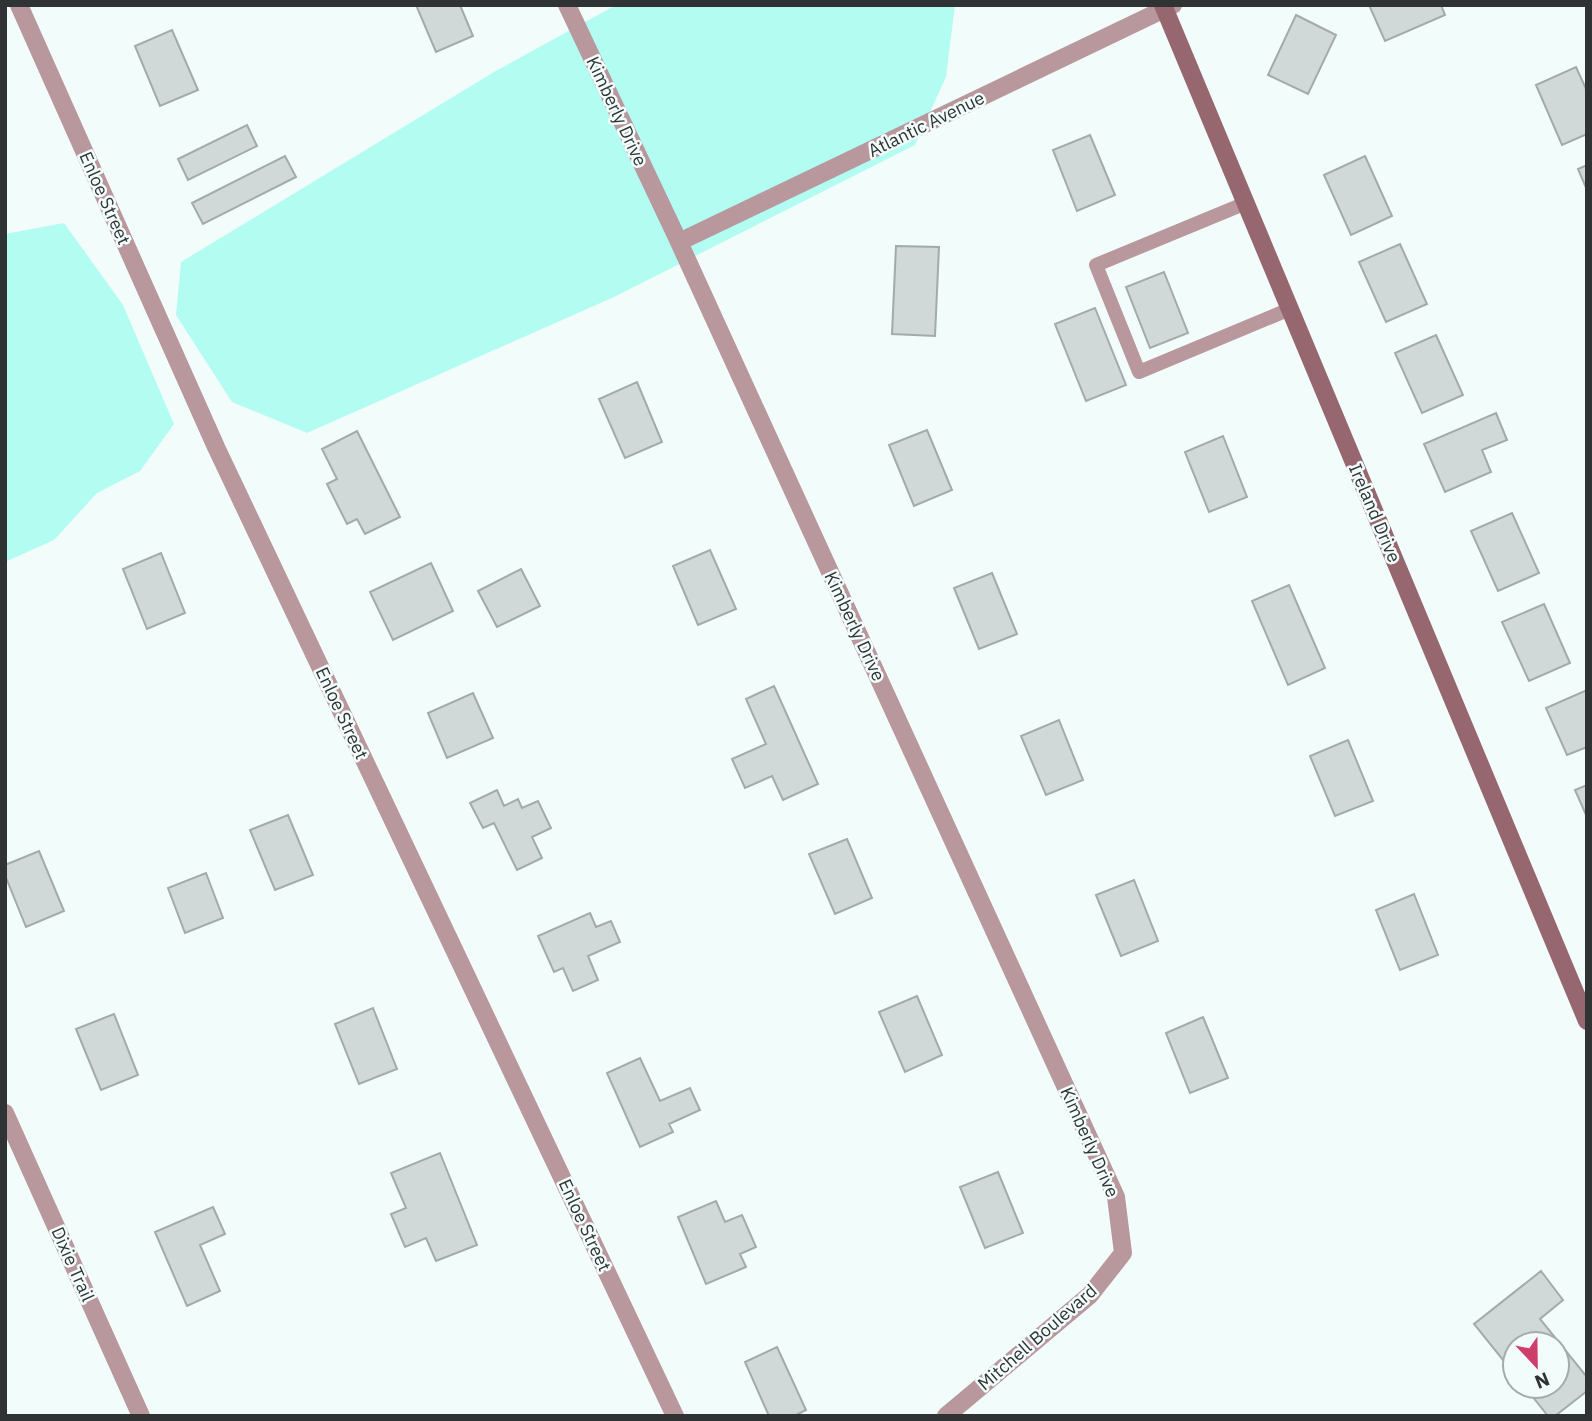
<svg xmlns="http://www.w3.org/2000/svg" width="1592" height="1421" viewBox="0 0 1592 1421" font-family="'IBM Plex Sans',sans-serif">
<rect width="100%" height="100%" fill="#f2fcfb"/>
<path fill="#b3fcf2" d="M616,5h339l-9,72 -31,68 -301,152 -307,136 -75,-31 -56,-87 5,-53 313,-190z
M64,223l59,82 51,119 -34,47 -43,22 -43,47 -49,22v-328z"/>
<path fill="#d0d9d8" stroke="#a2abaa" stroke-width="2" d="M416,5h44l13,31 -37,16z
M1369,5h72l4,10 -60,26z
M1296,15l40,20 -28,59 -40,-19z
M172,30l26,60 -38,16 -25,-60z
M1576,67l11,24v43l-25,11 -26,-60z
M247,125l10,21 -69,34 -10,-21z
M1090,135l25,60 -38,16 -24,-61z
M285,156l11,21 -93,47 -11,-21z
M1365,156l27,60 -41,19 -27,-60z
M1587,165v25l-9,-21z
M1400,244l27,60 -41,18 -27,-60z
M896,246l43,1 -4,89 -43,-2z
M1164,272l24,61 -38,15 -24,-61z
M1095,308l31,77 -40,16 -31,-77z
M1436,335l27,60 -41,18 -27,-60z
M637,382l25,60 -37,16 -26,-59z
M1496,413l11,27 -25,10 9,22 -46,20 -21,-48z
M927,430l25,60 -38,16 -25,-61z
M357,431l43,86 -35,17 -8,-15 -10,5 -20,-40 10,-5 -15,-30z
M1223,436l24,61 -38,15 -24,-60z
M1512,513l27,60 -41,18 -27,-60z
M710,550l26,59 -38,16 -25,-59z
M161,553l24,60 -38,16 -24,-60z
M431,563l22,48 -60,29 -23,-48z
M521,569l19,37 -43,21 -19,-36z
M992,573l25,61 -38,15 -25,-61z
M1289,585l36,83 -37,17 -36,-84z
M1544,604l26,59 -41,18 -27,-59z
M774,686l44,98 -35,16 -11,-24 -27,12 -13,-29 34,-15 -20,-45z
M1587,690v57l-20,8 -21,-47z
M473,693l20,45 -46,20 -19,-45z
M1059,720l24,60 -37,15 -25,-59z
M1348,740l25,61 -38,15 -25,-60z
M1587,785v32l-12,-27z
M497,790l7,16 14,-7 4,9 16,-7 13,27 -19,9 10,21 -25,12 -23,-47 -11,5 -13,-25z
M288,815l25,60 -38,15 -25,-60z
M847,839l25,59 -37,16 -26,-60z
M39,851l25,60 -38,16 -21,-52v-10z
M206,873l17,45 -38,15 -17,-45z
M1134,880l24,61 -37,15 -25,-61z
M1414,894l24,61 -38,15 -24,-60z
M590,913l6,14 15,-6 9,21 -32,14 10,24 -25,11 -10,-23 -9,4 -16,-36z
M917,996l25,59 -37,17 -26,-60z
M373,1008l24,61 -38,15 -24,-60z
M114,1014l24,61 -37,15 -25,-61z
M1203,1017l25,61 -38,15 -24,-60z
M640,1058l20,43 30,-13 10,22 -31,14 4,8 -33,15 -33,-74z
M440,1153l37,92 -41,16 -10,-23 -21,9 -14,-33 15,-6 -15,-35z
M998,1172l25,61 -38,15 -25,-61z
M716,1201l9,21 17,-7 14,32 -16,7 6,13 -40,17 -28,-67z
M213,1207l12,27 -25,11 20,46 -33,15 -32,-74z
M1541,1271l22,29 -23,19 47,58v14l-32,25h-7l-24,-30h33v-42h-42v31l-41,-51z
M777,1347l29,63 -12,6h-25l-24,-54z"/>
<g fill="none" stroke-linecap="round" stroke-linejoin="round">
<path stroke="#b8979d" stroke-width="14" d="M1246,203l-150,62 43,107 151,-63"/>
<path stroke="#b8979d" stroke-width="18" d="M19,5l197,442 459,969
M567,5l112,237 437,955 7,56 -33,42 -144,121
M679,242l494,-237
M5,1113l136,303"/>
<path stroke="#976770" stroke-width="18" d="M1163,5l424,1016"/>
</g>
<g text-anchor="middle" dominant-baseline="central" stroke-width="5" stroke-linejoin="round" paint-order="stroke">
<g font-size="18" fill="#2f3333" stroke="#f2fcfb">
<text transform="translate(617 111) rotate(65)">Kimberly Drive</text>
<text transform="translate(926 124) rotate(-26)">Atlantic Avenue</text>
<text transform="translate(105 198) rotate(66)">Enloe Street</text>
<text transform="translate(1375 513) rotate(67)">Ireland Drive</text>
<text transform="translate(855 626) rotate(65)">Kimberly Drive</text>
<text transform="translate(342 713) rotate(65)">Enloe Street</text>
<text transform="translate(1090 1142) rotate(66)">Kimberly Drive</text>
<text transform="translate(585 1225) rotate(65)">Enloe Street</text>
<text transform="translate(73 1264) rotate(66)">Dixie Trail</text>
<text transform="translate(1037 1337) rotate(-41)">Mitchell Boulevard</text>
</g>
</g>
<rect width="1592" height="1421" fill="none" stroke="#2f3333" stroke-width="14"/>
<g transform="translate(1536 1365) rotate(158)"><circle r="33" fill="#f2fcfb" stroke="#a4acab" stroke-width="2"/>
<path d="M0-5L12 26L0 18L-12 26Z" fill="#cd3f6a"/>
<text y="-10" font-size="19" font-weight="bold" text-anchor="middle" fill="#2f3333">N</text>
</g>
</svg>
